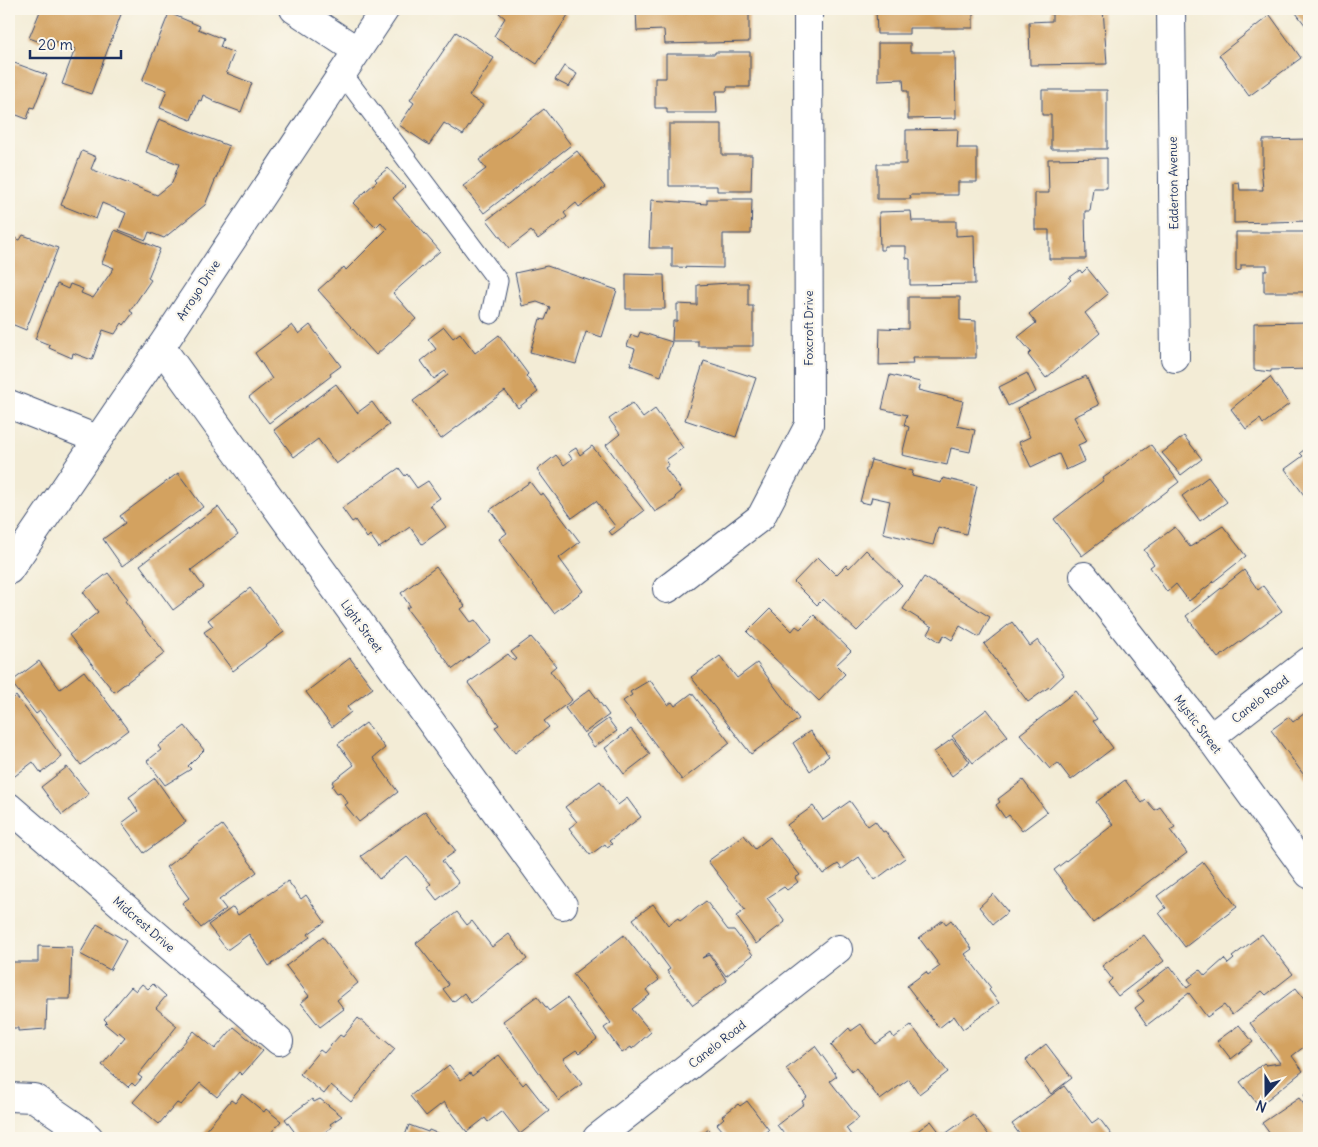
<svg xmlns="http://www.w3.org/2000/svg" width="1318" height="1147" viewBox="0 0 1318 1147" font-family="Delius,sans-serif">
<rect width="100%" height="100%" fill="#fbf7ec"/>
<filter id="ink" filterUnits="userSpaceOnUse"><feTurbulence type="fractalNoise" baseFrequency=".02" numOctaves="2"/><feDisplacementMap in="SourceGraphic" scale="10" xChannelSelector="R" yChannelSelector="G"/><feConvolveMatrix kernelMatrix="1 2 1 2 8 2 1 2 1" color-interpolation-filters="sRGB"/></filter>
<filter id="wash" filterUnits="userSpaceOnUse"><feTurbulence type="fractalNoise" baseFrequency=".0096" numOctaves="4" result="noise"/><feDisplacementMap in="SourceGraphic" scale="20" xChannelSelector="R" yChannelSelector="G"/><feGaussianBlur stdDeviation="1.12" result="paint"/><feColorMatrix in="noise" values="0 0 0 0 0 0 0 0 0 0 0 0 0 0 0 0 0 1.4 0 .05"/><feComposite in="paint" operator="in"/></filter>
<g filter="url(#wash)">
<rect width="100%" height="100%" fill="#f3ecd6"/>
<g id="blocks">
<path fill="#d3a261" d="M41,9h82l-32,85 -29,-10 13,-35 -21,-8 -2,5 -23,-8z
M498,9h60l10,6 -31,49 -43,-28 11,-18 -6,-5 2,-2z
M636,9h113v33l-84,2 -1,-14 -27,1z
M876,9h97v19h-64v6h-32z
M1052,9h51l4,55 -77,1 -1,-43 23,-1z
M1293,9h16v21z
M169,13l31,13 -2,3 25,10 -3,8 14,6 -8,20 26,10 -11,29 -29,-11 1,-1 -10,-5 -2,6 -2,-1 -8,20 -31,-12 7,-18 -25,-9z
M1270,15l31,43 -52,38 -30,-41z
M456,32l38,26 -25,38 14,9 -20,30 -19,-12 -15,22 -30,-20 15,-22 -4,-3z
M878,43h32v9h45l1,66 -48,1v-28h-4l-1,-12 -25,1z
M715,52h35v35h-23v4h-11l1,22h-50v-5h-12v-30h11v-24h49z
M9,61l38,14 -13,33 -3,-1 -4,12 -18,-7z
M564,66l13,8 -8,13 -14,-7z
M1042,90h65v59h-56v-34h-9z
M544,109l27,36 -87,68 -21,-27 23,-17 -7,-9z
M159,119l70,27 -24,59 -41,33 -15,-6 -3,8 -27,-10 7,-17 -24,-10 -6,16 -35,-14 21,-54 14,6 -5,12 66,26 15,-12 7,-19 -33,-12z
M669,124h53v31h30l-1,36h-34v-5h-48z
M958,129l-1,19h20v34h-19v13h-48l1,4h-34v-35h29v-34z
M1309,139v82l-75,2v-40l5,-1 1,8h23l-2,-23h2v-27z
M577,151l28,36 -26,20 -3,-4 -12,10 3,4 -29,22 -7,-8 -22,17 -22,-28z
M1107,158v30h-14l-3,23h-5l1,48h-37v-29h-14v-37h14l-1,-34z
M388,168l17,19 -12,11 47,53 -47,42 23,26 -40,36 -58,-65 26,-23 2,3 41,-41 -6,-7 -5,5 -23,-24 24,-22 -2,-2z
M707,199h45l-1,35h-28v34l-51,-1v-19h-23l2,-48 56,4z
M911,211l1,10h44v15l18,-1 1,49 -65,1v-26l-4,-1v-12h-22v4h-4l-1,-38z
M115,230l45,19 -12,29 3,2 -21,31 3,2 -9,12 -2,-2 -7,11 -12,-4 -11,30 -19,-7 -1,5 -23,-10 1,-3 -15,-6 22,-55 11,5 2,-5 13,5 -2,4 12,5 21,-30 -12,-5z
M1236,232h73v60h-45v-21h3v-6h-26v5l-5,1z
M23,235l35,13 -32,82 -17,-7v-87l11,4z
M547,266l70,24 -15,47 -16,-5 -10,32 -46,-12 10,-33 5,1 5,-13 -13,-5 -15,4 -7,-33z
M1087,268l21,26 -23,19 15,20 -54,45 -18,-23 3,-3 -13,-15 18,-14 -7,-9 42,-34 -2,-2 11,-8 2,3z
M626,274l38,1 1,34h-39z
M730,283h18v23h5v40h-55v-5h-26l1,-20h4v-17l20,1v-20z
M908,297h52v23l16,1v37h-64l1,6 -34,1 1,-37 28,1z
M1309,322v47l-38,1v2l-17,-2v-47z
M292,325l7,9 11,-9 31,41 -11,8 1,2 -62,47 -20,-26 23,-18 -17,-26z
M444,327l9,11 7,-5 15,20 24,-18 29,39 -2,2 12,16 -20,16 -13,-17 -64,48 -28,-38 35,-26 -3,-4 -11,8 -13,-18 15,-12 -8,-10z
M640,332l32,10 -11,34 -31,-11 5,-16 -8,-3 4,-11 7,2z
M704,361l52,17 -20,59 -51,-17z
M1027,373l9,19 -28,14 -9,-19z
M890,375l30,7 -2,8 45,11 -6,25 18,4 -5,22 -19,-4 -4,17 -45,-10 7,-28 -5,-2 3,-10 -25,-6z
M1086,376l13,29 -25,12 13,24 -9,4 7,16 -19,9 -7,-16 -28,13 -12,-25 11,-5 -13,-29z
M1270,377l19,27 -26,20 -3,-5 -14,10 -15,-20z
M336,384l21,29 15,-11 17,23 -53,39 -18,-25 -24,18 -20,-27z
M632,403l11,15 12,-9 28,39 -17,12 3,5 -4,3 17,23 -7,6 1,2 -21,13 -49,-67 14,-11 -11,-15z
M1184,436l18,23 -21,16 -19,-22z
M1151,445l28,37 -97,74 -28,-37 50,-39 -1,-2z
M592,446l52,65 -32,24 -3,-4 6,-5 -19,-25 -24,17 -35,-48 19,-15 8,10 8,-6 -4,-6 8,-5 4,7z
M1309,446v56l-24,-33 18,-13 -3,-3z
M871,460l42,11 -1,5 29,7 2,-5 34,8 -11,48 -28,-7 -5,18 -50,-12 7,-32 -18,-4 -2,7 -10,-2z
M399,468l6,8 2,-2 10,14 11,-7 12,17 -10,7 16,22 -24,17 -12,-17 -31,21 -9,-13 -3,3 -12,-18 -3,2 -10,-14z
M178,473l25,34 -81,59 -19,-27 22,-16 -5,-7z
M1208,477l19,25 -27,19 -18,-25z
M530,482l10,13 3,-2 37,49 -21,16 24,33 -29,22 -55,-74 8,-6 -17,-23z
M218,507l20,28 -47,35 13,17 -31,23 -33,-45z
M1223,526l23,30 -57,45 -13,-17 -9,8 -17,-25 4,-3 -10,-14 31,-23 15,20z
M866,550l36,35 -45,46 -34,-32 -6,6 -23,-23 24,-25 18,18 10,-10 3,3z
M436,567l29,39 -4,3 10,13 4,-2 16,21 -38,28 -47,-61 4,-2 -9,-13z
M1244,570l14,20 5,-4 19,25 -64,47 -32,-42z
M108,573l20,26 -3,2 40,52 -51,39 -45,-57 29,-23 -15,-20z
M924,577l66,40 -11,20 -19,-11 -8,14 -8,-5 -4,7 -12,-8 4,-7 -29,-18z
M250,588l34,44 -51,39 -29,-39 9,-6 -5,-6z
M770,609l22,22 4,-5 4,3 14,-14 37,36 -15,14 9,9 -26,27 -72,-69z
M1012,622l18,24 8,-6 26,35 -14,13 -1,-1 -21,15 -44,-58z
M531,637l25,29 -6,5 22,29 -28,21 5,6 -34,26 -20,-26 4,-2 -31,-42 40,-29 6,7 3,-2 -6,-7z
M720,656l17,22 20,-15 42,56 -48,35 -60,-77z
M350,658l23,30 -26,19 4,5 -19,15 -26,-35z
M39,661l21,28 24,-18 44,59 -47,35 -41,-54 -4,3 -25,-32z
M650,680l18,25 4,-3 3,4 17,-13 38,50 -48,37 -59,-79 9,-6 -2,-3z
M590,689l19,26 -25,18 -19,-25z
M1076,691l21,28 -4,2 20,27 -42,32 -13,-17 -8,6 -30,-35z
M16,696l46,61 -21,16 -8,-11 -22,17 -2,-3v-74z
M987,709l21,27 -35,27 -21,-27z
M1309,710v66l-3,2 -35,-48 18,-13 4,5z
M608,719l9,12 -23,16 -8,-12z
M366,723l19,25 -12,10 25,34 -39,30 -14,-17 3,-2 -8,-11 -3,1 -5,-7 2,-1 -2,-3 22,-17 -16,-21z
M185,726l19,24 -16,16 3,3 -26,16 -18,-24 14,-11 -3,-4z
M631,729l19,25 -26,20 -19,-26z
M810,731l19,25 -19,15 -17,-28z
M952,739l18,23 -18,14 -18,-24z
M67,767l22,27 -27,21 -21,-28z
M155,778l31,44 -42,31 -22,-30 16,-12 -9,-14z
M1023,780l24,32 -25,19 -13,-16 -4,3 -9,-13 4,-3 -2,-3z
M1125,780l17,23 4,-3 9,10 5,-3 15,20 -5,3 17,23 -94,70 -39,-53 59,-45 -17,-23z
M600,781l18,24 9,-7 14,19 -32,24 3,3 -5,3 -2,-3 -15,11 -21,-27 8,-6 -12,-15z
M850,801l18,25 7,-5 8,11 2,-1 20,27 -30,22 -16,-23 -17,12 -4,-5 -15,10 -36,-49 26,-19 10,14z
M425,811l31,40 -14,10 17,22 -22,17 -10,-13 4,-3 -24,-27 -28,22 -18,-23z
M222,825l35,47 -38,28 7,9 -25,19 -19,-25 7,-5 -23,-31z
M744,835l11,14 15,-12 30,38 -5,3 3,4 -11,8 -3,-3 -17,11 18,24 -29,22 -20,-28 9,-6 -37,-49z
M1203,862l34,45 -52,40 -26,-34 7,-5 -9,-12z
M288,881l13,18 5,-4 19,27 -17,12 2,3 -41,29 -20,-32 -22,16 -19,-25 25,-18 5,8z
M993,894l15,18 -15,12 -14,-17z
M706,901l22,29h6l19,25 -27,21 -17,-23 -7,5 7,-3 18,26 -34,24 -26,-34 3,-2 -37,-50 20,-15 15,21 10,-7 2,3z
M457,912l10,13 5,-4 20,26 17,-13 18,25 -56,44 -7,-10 -11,9 -10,-13 6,-4 -33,-42z
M943,920l3,4 5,-4 21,29 -7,5 26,34 -2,2 10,13 -36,26 -9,-13 -15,12 -32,-42 19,-14 2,3 12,-9 -21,-28z
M97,924l29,17 -16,29 -30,-16z
M1262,934l31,40 -27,21 -4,-4 -30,24 -8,-10 -17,12 -18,-24 -42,32 -12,-17 9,-7 -8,-9 34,-26 17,22 5,-4 -4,-5 12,-9 5,6 19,-17 4,5 6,-5 -2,-2z
M624,935l35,45 -13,10 4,5 -18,14 19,23 -19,17 -1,-2 -9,6 -18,-25 7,-5 -38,-49z
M1144,935l20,26 -46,35 -10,-13 4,-4 -10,-13z
M323,937l35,46 -21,17 7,9 -24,18 -19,-24 8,-7 -23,-30z
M38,946l34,1 -2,52h-23l-1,30 -28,2v-3h-9v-66h29z
M142,984l6,5 5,-5 13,12 -10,12 21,18 -39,49 4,3 -7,8 -3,-3 -4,4 -26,-22 23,-28 -6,-5 -2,2 -12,-10 2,-2 -3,-3 27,-32 5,4z
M1296,988l13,17v38l-17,13 11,15 -44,35 -19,-24 24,-19 2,2 14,-2 -30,-40z
M537,996l12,15 18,-13 30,41 -18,14 -3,-3 -13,9 19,25 -23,17 -56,-80z
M358,1018l37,31 -44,53 -20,-17 -7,9 -24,-20 20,-24 4,3 16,-18 3,2z
M861,1024l15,20 15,-11 3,5 17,-13 37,47 -29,22 -10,-15 -29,21 -24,-32 -4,3 -21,-26 18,-17 2,3z
M1239,1025l14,17 -22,17 -14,-18z
M234,1027l29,24 -21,24 -3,-3 -22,25 -17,-14 -19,22 -4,-2 -18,21 -26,-22 61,-71 21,18z
M1046,1044l26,34 -21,16 -25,-34z
M815,1046l22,30 -7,5 29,37 -13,10 7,10h-66l-10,-13 27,-21 -2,-3 5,-4 -21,-28z
M499,1055l24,30 3,-3 23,29 -29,23 -18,-23 -14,11 -3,-4 -18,14 -23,-30 -18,14 -16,-20 39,-31 12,15 9,-7 2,3z
M1064,1086l28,37 7,-5 15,20h-92l-10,-14z
M1309,1091v11l-5,-7z
M242,1094l22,18 2,-3 15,12 -11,13 4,4h-75l32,-38 4,3z
M1299,1098l10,13v19l-11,8h-25l-11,-15z
M312,1099l2,3 6,-3 22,17 -12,8 2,3 -16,11h-17l-14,-19z
M747,1101l22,29 -9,8h-31l-12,-14 7,-6 -2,-2 16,-12 2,2z
M973,1114l18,24h-83l23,-17 10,13 3,-2 1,2z
M409,1125l19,7 1,-2 20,8h-45z
M709,1129l7,9h-19z"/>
</g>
</g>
<g filter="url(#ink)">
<use href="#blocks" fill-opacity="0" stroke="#3b4b70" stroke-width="1"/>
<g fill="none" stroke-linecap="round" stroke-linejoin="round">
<g stroke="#3b4b70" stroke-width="21">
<path id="service" d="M342,73l156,208 -7,33"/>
</g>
<g stroke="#3b4b70" stroke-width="30">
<path id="minor" d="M294,9l62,41
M1171,9l4,349
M161,347l402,558
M9,404l88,35
M1084,576l126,162 99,136
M667,589l94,-72 48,-92 -1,-416
M1210,738l99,-77
M9,807l270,234
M9,1097l25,1 45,31 10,9
M597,1138l241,-189"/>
</g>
<g stroke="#3b4b70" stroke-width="30">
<path id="tertiary" d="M9,570l152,-223 224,-338"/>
</g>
<use href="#service" stroke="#fff" stroke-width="19"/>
<use href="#minor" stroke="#fff" stroke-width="28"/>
<use href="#tertiary" stroke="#fff" stroke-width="28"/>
</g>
</g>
<g text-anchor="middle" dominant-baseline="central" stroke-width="4.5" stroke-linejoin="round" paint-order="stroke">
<g font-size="12" fill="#1b2f5e" stroke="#fbf7ec">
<text transform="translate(1173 183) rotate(-91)">Edderton Avenue</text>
<text transform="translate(198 290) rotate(-57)">Arroyo Drive</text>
<text transform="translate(808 328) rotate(-90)">Foxcroft Drive</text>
<text transform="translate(362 626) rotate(54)">Light Street</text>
<text transform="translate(1260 699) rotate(-38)">Canelo Road</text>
<text transform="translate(1198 724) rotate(53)">Mystic Street</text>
<text transform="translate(144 924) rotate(41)">Midcrest Drive</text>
<text transform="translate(717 1044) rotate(-38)">Canelo Road</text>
</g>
</g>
<rect width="1318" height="1147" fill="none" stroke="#fbf7ec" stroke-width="30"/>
<g transform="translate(1266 1094) rotate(201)" stroke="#fbf7ec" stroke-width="4" paint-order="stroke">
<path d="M0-4L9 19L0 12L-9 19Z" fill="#1b2f5e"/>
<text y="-8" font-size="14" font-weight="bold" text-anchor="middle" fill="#1b2f5e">N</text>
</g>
<path d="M30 50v8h91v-8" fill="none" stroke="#1b2f5e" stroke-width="2.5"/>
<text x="38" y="50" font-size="15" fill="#1b2f5e" stroke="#fbf7ec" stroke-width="4" paint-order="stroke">20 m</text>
</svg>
